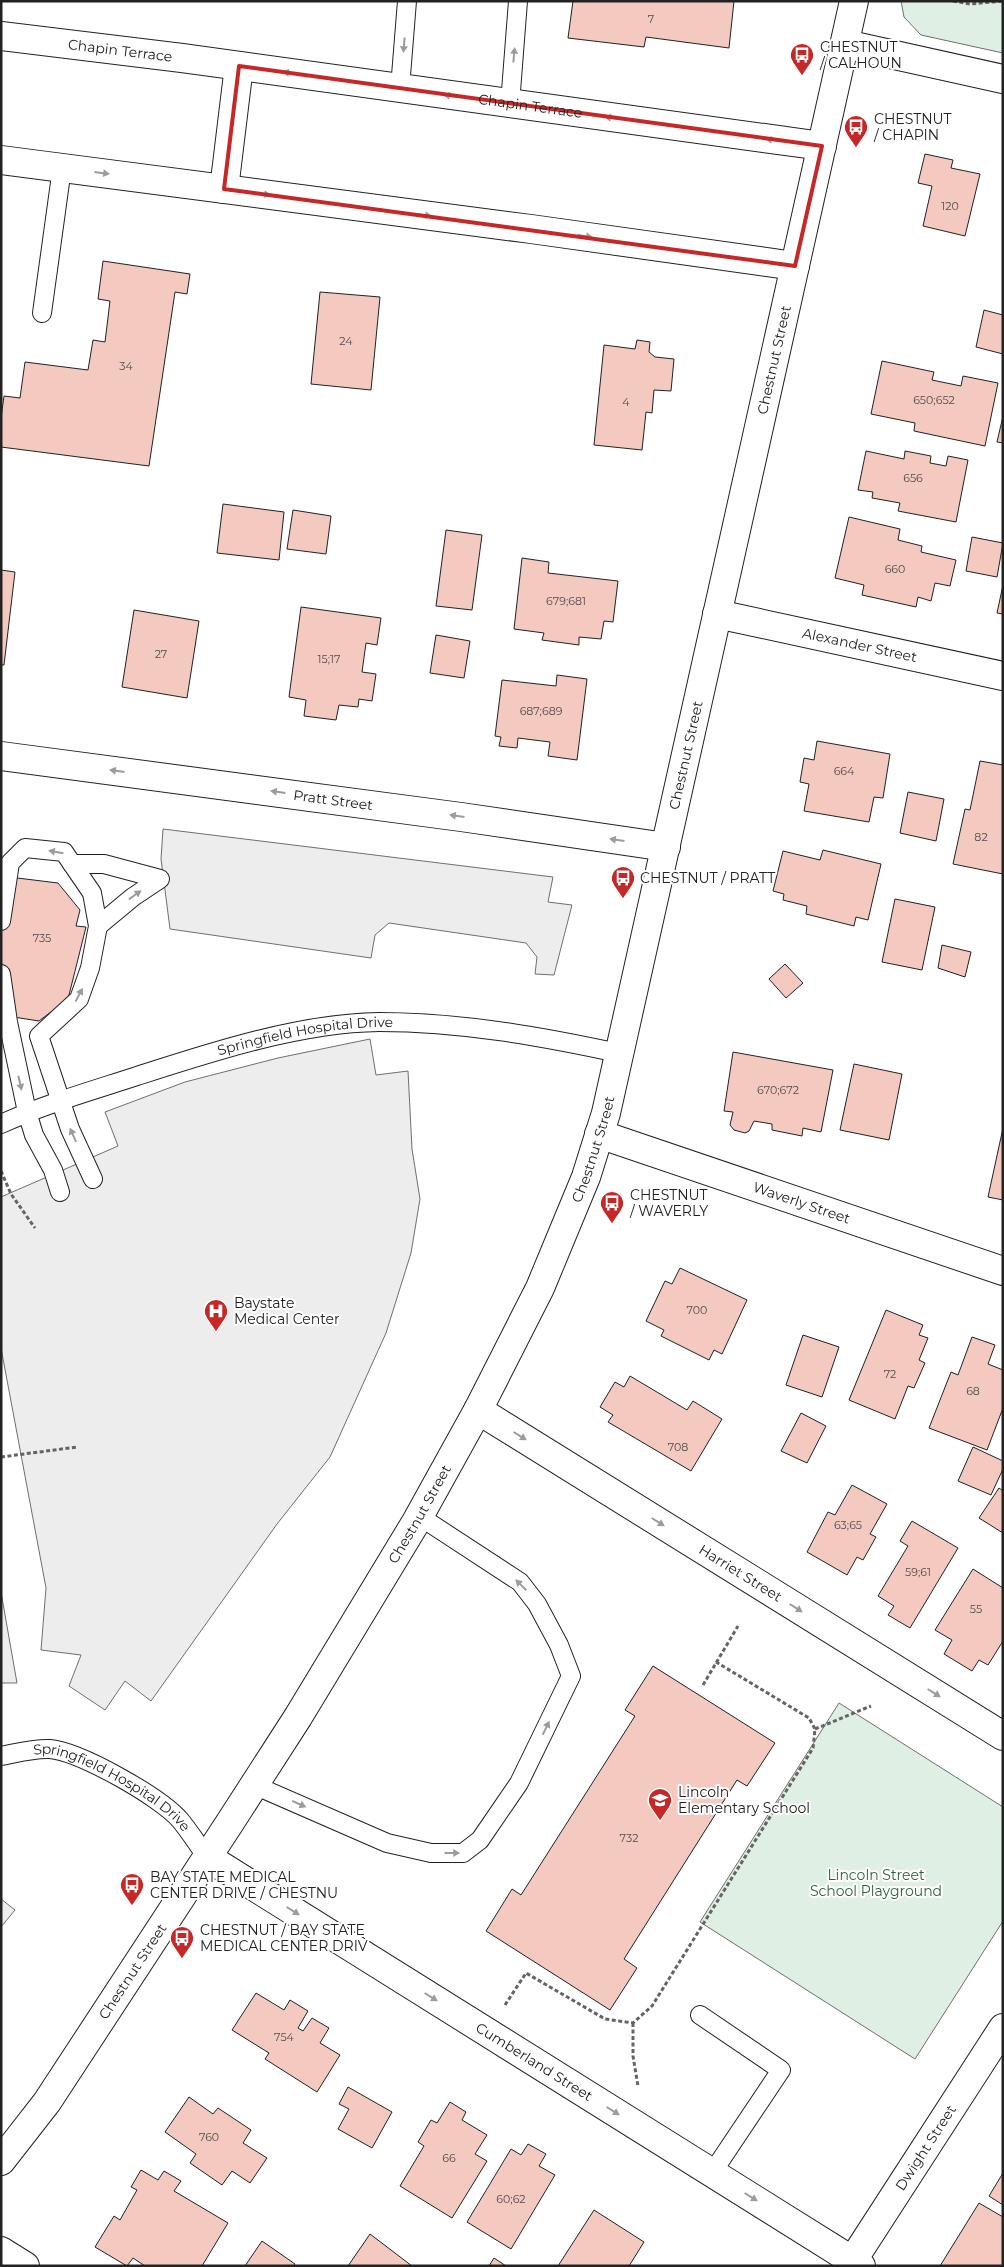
<svg xmlns="http://www.w3.org/2000/svg" width="1004" height="2267" viewBox="0 0 1004 2267" font-family="Montserrat,sans-serif">
<rect width="100%" height="100%" fill="#fff"/>
<path fill="#e0efe3" stroke="#6f6f6f" d="M901,1h102v52l-82,-18 -17,-18z
M839,1703l164,104v114l-88,138 -215,-137z"/>
<path fill="#ededed" stroke="#6f6f6f" d="M163,829l390,48 -5,25 24,3 -18,70 -19,-1 2,-17 -11,-14 -137,-20 -14,12 -4,23 -201,-29 -9,-70z
M370,1039l6,36 32,-4 4,78 8,50 -9,54 -25,80 -56,124 -53,67 -126,177 -26,-20 -20,29 -36,-24 12,-31 -40,-5 5,-62 -45,-240v-151l117,-51 -13,-34 80,-30 93,-24z
M1,1592l16,91h-16z
M1,1899l14,11 -14,17z"/>
<path fill="#f3c9c0" stroke="#222" d="M573,1h161l-5,47 -83,-11 -2,10 -76,-9z
M925,154l28,6 -2,8 29,6 -15,62 -42,-10 9,-40 -14,-3z
M103,261l87,13 -3,20 -12,-2 -26,174 -148,-19v-29l3,-22 16,2 5,-36 63,8 5,-30 12,2 5,-41 -12,-2z
M320,292l60,5 -9,93 -60,-6z
M984,310l19,5v39l-27,-7z
M637,340l13,2 -1,10 6,5 19,2 -3,32 -17,-1 -2,23 -6,-1 -4,38 -48,-5 10,-100 31,4z
M882,361l52,11 -2,8 29,6 2,-10 35,7 -13,63 -71,-15 1,-8 -44,-9z
M1003,416v27l-6,-1z
M866,451l38,8 1,-8 26,5 -1,7 16,3 2,-10 20,4 -12,62 -58,-11 2,-8 -28,-5 1,-6 -15,-2z
M223,504l61,8 -5,48 -62,-7z
M293,510l38,6 -5,38 -39,-5z
M849,517l51,12 -2,11 24,6 -1,6 35,8 -6,26 -15,-3 -4,18 -13,-4 -2,10 -54,-12 2,-10 -29,-7z
M446,530l36,5 -10,75 -36,-4z
M972,537l31,6 -6,34 -31,-6z
M522,558l27,4 -1,11 70,8 -5,41 -9,-1 -3,18 -22,-2v8l-37,-5 2,-7 -30,-4z
M1,570l14,2 -11,93h-3z
M1003,585v29l-6,-1z
M301,607l80,11 -4,27 -11,-2 -4,29 14,2 -4,27 -13,-2 -1,8 -19,-2 -3,15 -32,-4 2,-16 -17,-3z
M134,610l65,11 -12,77 -65,-11z
M436,635l34,6 -6,37 -34,-5z
M557,675l30,4 -10,81 -29,-4 2,-14 -32,-4 -1,10 -18,-2 2,-9 -6,-1 7,-56 54,6z
M817,741l73,13 -7,44 -9,-1 -5,25 -65,-11 5,-27 -9,-2 4,-24 10,2z
M980,761l23,4v109l-50,-10 12,-55 5,1z
M908,792l36,7 -8,42 -36,-8z
M823,850l58,14 -13,56 -12,-3 -2,9 -48,-12 1,-8 -24,-6 1,-6 -11,-3 10,-40 37,9z
M1,876l57,7 22,27 -4,16 10,1 -18,72 -29,22 -38,-6z
M895,899l40,8 -13,63 -40,-8z
M942,945l29,7 -6,25 -27,-9z
M785,964l18,19 -17,15 -17,-19z
M733,1052l100,18 -12,62 -18,-4 -1,8 -30,-6v-6l-18,-3 -5,10 -4,2 -11,-3 -4,-5 3,-13 -9,-1z
M854,1064l48,10 -13,66 -49,-10z
M1003,1128v72l-15,-3z
M680,1268l67,32 -25,54 -8,-4 -5,10 -48,-24 3,-6 -18,-9 19,-40 7,3z
M886,1310l37,15 -4,10 9,3 -9,22 6,3 -11,25 -6,-2 -13,33 -46,-19z
M803,1335l36,12 -17,50 -36,-12z
M972,1337l23,8 -7,19 15,6v38l-16,42 -58,-22 22,-56 7,3z
M630,1376l57,34 6,-9 29,18 -31,52 -83,-49 5,-7 -13,-8 15,-25 9,5z
M801,1413l25,13 -19,37 -26,-12z
M973,1447l30,14v8l-12,26 -33,-14z
M852,1485l35,19 -17,30 6,3 -13,23 -6,-3 -10,18 -40,-23 21,-40 7,3z
M999,1488l4,3v42l-24,-15z
M912,1521l46,27 -48,80 -22,-13 6,-9 -16,-10 30,-50 -8,-5z
M973,1569l30,19v53l-15,24 -9,-5 -7,11 -28,-17 8,-14 -17,-10z
M653,1666l122,77 -28,43 -10,-6 -113,179 13,9 -27,42 -124,-79 26,-42 9,6 114,-179 -10,-6z
M256,1993l28,17 6,-10 18,11 -10,17 5,3 9,-13 17,10 -9,15 20,12 -23,37 -52,-33 4,-6 -37,-23z
M348,2087l44,25 -20,36 -34,-19 11,-20 -10,-5z
M189,2097l24,17 5,-6 33,22 -8,13 24,15 -17,25 -18,-12 -10,14 -32,-22 6,-9 -31,-22z
M450,2102l16,10 -4,8 25,15 -12,19 12,7 -35,57 -52,-32 24,-40 -6,-4 13,-22 6,3z
M528,2144l18,10 -7,12 16,9 -44,74 -44,-27 44,-73 10,6z
M141,2170l17,10 6,-9 17,10 -7,10 54,32 -26,43h-57l-12,-8 -6,8 -32,-19 19,-31 6,4 17,-30 -6,-3z
M1003,2173v32l-14,-9z
M979,2203l24,14v49h-63z
M594,2210l50,32 -15,24h-71z
M370,2234l42,32h-64z
M262,2241l33,23 -2,2h-48z
M494,2258l12,8h-17z"/>
<g fill="none" stroke-linecap="round" stroke-linejoin="round">
<g stroke="#222" stroke-width="20">
<g id="service">
<path d="M400,88l7,-87"/>
<path d="M510,104l8,-103"/>
<path d="M42,313l20,-145"/>
<path d="M72,864h32l56,15 -27,18 -35,29"/>
<path d="M1,921l9,-58 15,-15 39,4 28,41 6,33 -8,42 -11,31 -40,37 31,93 23,50"/>
<path d="M1,974l7,48 19,90 7,23 19,35 7,22"/>
<path id="s1" d="M1,1124c44,-20 90,-33 136,-48 74,-24 163,-53 242,-54 81,0 160,14 239,31"/>
<path id="s2" d="M1,1756c16,-3 33,-8 49,-7 31,3 110,48 130,71 10,12 18,25 27,37"/>
<path d="M254,1785l133,58 44,10h32l17,-13 39,-57 52,-107 -12,-31 -22,-41 -17,-22 -101,-66"/>
<path d="M700,2015l81,55 -69,103"/>
</g>
</g>
<g stroke="#222" stroke-width="30">
<g id="minor">
<path id="s3" d="M717,614l286,62"/>
<path id="s4" d="M1,756l460,61 205,30"/>
<path id="s5" d="M599,1134l404,137"/>
<path id="s6" d="M478,1410l525,326"/>
<path id="s7" d="M207,1857l654,409"/>
<path d="M1,2251l24,15"/>
<path id="s8" d="M849,2266l154,-238"/>
</g>
</g>
<g stroke="#222" stroke-width="30">
<g id="tertiary">
<path id="s9" d="M1,36l181,22 640,88"/>
<path d="M845,44l158,35"/>
<path d="M1,160l530,69 264,37"/>
<path d="M224,189l15,-123"/>
</g>
</g>
<g stroke="#222" stroke-width="30">
<g id="secondary">
<path id="s10" d="M1,2161l46,-59 182,-278 69,-107 118,-195 62,-112 62,-122 46,-111 20,-64 248,-1112"/>
</g>
</g>
<path stroke="#646464" stroke-width="3" stroke-dasharray="4 2.5" stroke-linecap="butt" d="M953,1l17,3 33,-3
M1,1171l10,23 24,34
M1,1457l76,-10
M703,1685l35,-59
M815,1729l56,-23
M505,2005l21,-32 79,46 28,4 19,-17 161,-258 2,-19 -6,-11 -93,-56
M633,2023v33l5,30"/>
<use href="#service" stroke="#fff" stroke-width="18"/>
<use href="#minor" stroke="#fff" stroke-width="28"/>
<use href="#tertiary" stroke="#fff" stroke-width="28"/>
<use href="#secondary" stroke="#fff" stroke-width="28"/>
</g>
<defs><path id="oneway-solid" d="M-6-.8H1V-3.2L6.5 0L1 3.2V.8H-6Z" transform="scale(1.25)"/></defs>
<g fill="#9c9c9c">
<use href="#oneway-solid" transform="translate(404 45) rotate(95)"/>
<use href="#oneway-solid" transform="translate(514 55) rotate(-85)"/>
<use href="#oneway-solid" transform="translate(290 73) rotate(-172)"/>
<use href="#oneway-solid" transform="translate(451 96) rotate(-172)"/>
<use href="#oneway-solid" transform="translate(612 118) rotate(-172)"/>
<use href="#oneway-solid" transform="translate(773 140) rotate(-173)"/>
<use href="#oneway-solid" transform="translate(102 173) rotate(7)"/>
<use href="#oneway-solid" transform="translate(263 194) rotate(7)"/>
<use href="#oneway-solid" transform="translate(424 215) rotate(7)"/>
<use href="#oneway-solid" transform="translate(585 236) rotate(8)"/>
<use href="#oneway-solid" transform="translate(117 771) rotate(-172)"/>
<use href="#oneway-solid" transform="translate(278 792) rotate(-172)"/>
<use href="#oneway-solid" transform="translate(457 816) rotate(-172)"/>
<use href="#oneway-solid" transform="translate(617 840) rotate(-172)"/>
<use href="#oneway-solid" transform="translate(56 852) rotate(-170)"/>
<use href="#oneway-solid" transform="translate(135 895) rotate(-36)"/>
<use href="#oneway-solid" transform="translate(79 995) rotate(-62)"/>
<use href="#oneway-solid" transform="translate(20 1083) rotate(77)"/>
<use href="#oneway-solid" transform="translate(73 1135) rotate(-114)"/>
<use href="#oneway-solid" transform="translate(520 1436) rotate(32)"/>
<use href="#oneway-solid" transform="translate(658 1522) rotate(32)"/>
<use href="#oneway-solid" transform="translate(521 1585) rotate(-135)"/>
<use href="#oneway-solid" transform="translate(796 1608) rotate(32)"/>
<use href="#oneway-solid" transform="translate(934 1693) rotate(32)"/>
<use href="#oneway-solid" transform="translate(546 1728) rotate(-64)"/>
<use href="#oneway-solid" transform="translate(299 1804) rotate(24)"/>
<use href="#oneway-solid" transform="translate(452 1853)"/>
<use href="#oneway-solid" transform="translate(293 1911) rotate(32)"/>
<use href="#oneway-solid" transform="translate(431 1997) rotate(32)"/>
<use href="#oneway-solid" transform="translate(613 2111) rotate(32)"/>
<use href="#oneway-solid" transform="translate(751 2197) rotate(32)"/>
</g>
<path fill="none" stroke="#c62828" stroke-width="4" stroke-linejoin="round" d="M239,66l583,80 -27,120 -571,-77z"/>
<defs>
<g id="bus-pin" transform="scale(1.25)"><path d="M0 17L-7.5 6A9.5 9.5 0 1 1 7.5 6Z" fill="#c62828" stroke="#fff"/><path d="M-5-6H5V4H4V6H2V4H-2V6H-4V4H-5ZM-3.5-4V0h7V-4ZM-3.5 1.2v1.5H-2V1.2ZM2 1.2v1.5H3.5V1.2Z" fill="#fff"/></g>
<g id="hospital-pin" transform="scale(1.25)"><path d="M0 17L-7.5 6A9.5 9.5 0 1 1 7.5 6Z" fill="#c62828" stroke="#fff"/><path d="M-5-5h3v3.5h4V-5h3V5h-3V1.5h-4V5h-3Z" fill="#fff"/></g>
<g id="school-pin" transform="scale(1.25)"><path d="M0 17L-7.5 6A9.5 9.5 0 1 1 7.5 6Z" fill="#c62828" stroke="#fff"/><path d="M0-5L7-2L0 1L-7-2ZM-4 1L0 2.5L4 1V4Q0 6-4 4Z" fill="#fff"/></g>
</defs>
<g fill-rule="evenodd">
<use href="#bus-pin" x="802" y="55"/>
<use href="#bus-pin" x="856" y="127"/>
<use href="#bus-pin" x="623" y="878"/>
<use href="#bus-pin" x="612" y="1203"/>
<use href="#hospital-pin" x="216" y="1311"/>
<use href="#school-pin" x="660" y="1800"/>
<use href="#bus-pin" x="132" y="1885"/>
<use href="#bus-pin" x="182" y="1938"/>
</g>
<g text-anchor="middle" dominant-baseline="central" stroke-width="4" stroke-linejoin="round" paint-order="stroke">
<g font-size="11" fill="#564c4a">
<text x="651" y="19">7</text>
<text x="950" y="206">120</text>
<text x="346" y="341">24</text>
<text x="126" y="366">34</text>
<text x="934" y="400">650;652</text>
<text x="626" y="402">4</text>
<text x="913" y="478">656</text>
<text x="895" y="569">660</text>
<text x="566" y="601">679;681</text>
<text x="161" y="654">27</text>
<text x="329" y="659">15;17</text>
<text x="541" y="711">687;689</text>
<text x="844" y="771">664</text>
<text x="981" y="837">82</text>
<text x="42" y="938">735</text>
<text x="778" y="1090">670;672</text>
<text x="697" y="1310">700</text>
<text x="890" y="1374">72</text>
<text x="973" y="1391">68</text>
<text x="678" y="1447">708</text>
<text x="848" y="1525">63;65</text>
<text x="918" y="1572">59;61</text>
<text x="976" y="1609">55</text>
<text x="629" y="1838">732</text>
<text x="284" y="2037">754</text>
<text x="209" y="2137">760</text>
<text x="449" y="2158">66</text>
<text x="511" y="2199">60;62</text>
</g>
<g font-size="14" fill="#222" stroke="#fff" text-anchor="start">
<text x="820" y="47">CHESTNUT<tspan x="820" dy="16">/ CALHOUN</tspan></text>
<text x="874" y="119">CHESTNUT<tspan x="874" dy="16">/ CHAPIN</tspan></text>
<text x="640" y="878">CHESTNUT / PRATT</text>
<text x="630" y="1195">CHESTNUT<tspan x="630" dy="16">/ WAVERLY</tspan></text>
<text x="234" y="1303">Baystate<tspan x="234" dy="16">Medical Center</tspan></text>
<text x="678" y="1792">Lincoln<tspan x="678" dy="16">Elementary School</tspan></text>
<text x="150" y="1877">BAY STATE MEDICAL<tspan x="150" dy="16">CENTER DRIVE / CHESTNU</tspan></text>
<text x="200" y="1930">CHESTNUT / BAY STATE<tspan x="200" dy="16">MEDICAL CENTER DRIV</tspan></text>
</g>
<g font-size="14" fill="#222" stroke="#fff">
<text stroke="none"><textPath href="#s9" startOffset="120">Chapin Terrace</textPath></text>
<text stroke="none"><textPath href="#s9" startOffset="534">Chapin Terrace</textPath></text>
<text stroke="none"><textPath href="#s10" startOffset="1986">Chestnut Street</textPath></text>
<text stroke="none"><textPath href="#s3" startOffset="146">Alexander Street</textPath></text>
<text stroke="none"><textPath href="#s10" startOffset="1581">Chestnut Street</textPath></text>
<text stroke="none"><textPath href="#s4" startOffset="335">Pratt Street</textPath></text>
<text stroke="none"><textPath href="#s1" startOffset="318">Springfield Hospital Drive</textPath></text>
<text stroke="none"><textPath href="#s10" startOffset="1176">Chestnut Street</textPath></text>
<text stroke="none"><textPath href="#s5" startOffset="214">Waverly Street</textPath></text>
<text stroke="none"><textPath href="#s10" startOffset="771">Chestnut Street</textPath></text>
<text stroke="none"><textPath href="#s6" startOffset="309">Harriet Street</textPath></text>
<text stroke="none"><textPath href="#s2" startOffset="122">Springfield Hospital Drive</textPath></text>
<text stroke="none"><textPath href="#s10" startOffset="231">Chestnut Street</textPath></text>
<text stroke="none"><textPath href="#s7" startOffset="386">Cumberland Street</textPath></text>
<text stroke="none"><textPath href="#s8" startOffset="141">Dwight Street</textPath></text>
</g>
<g font-size="14" fill="#2f5e38" stroke="#fff">
<text x="876" y="1875">Lincoln Street<tspan x="876" dy="16">School Playground</tspan></text>
</g>
</g>
<rect width="1004" height="2267" fill="none" stroke="#222222" stroke-width="5"/>
</svg>
